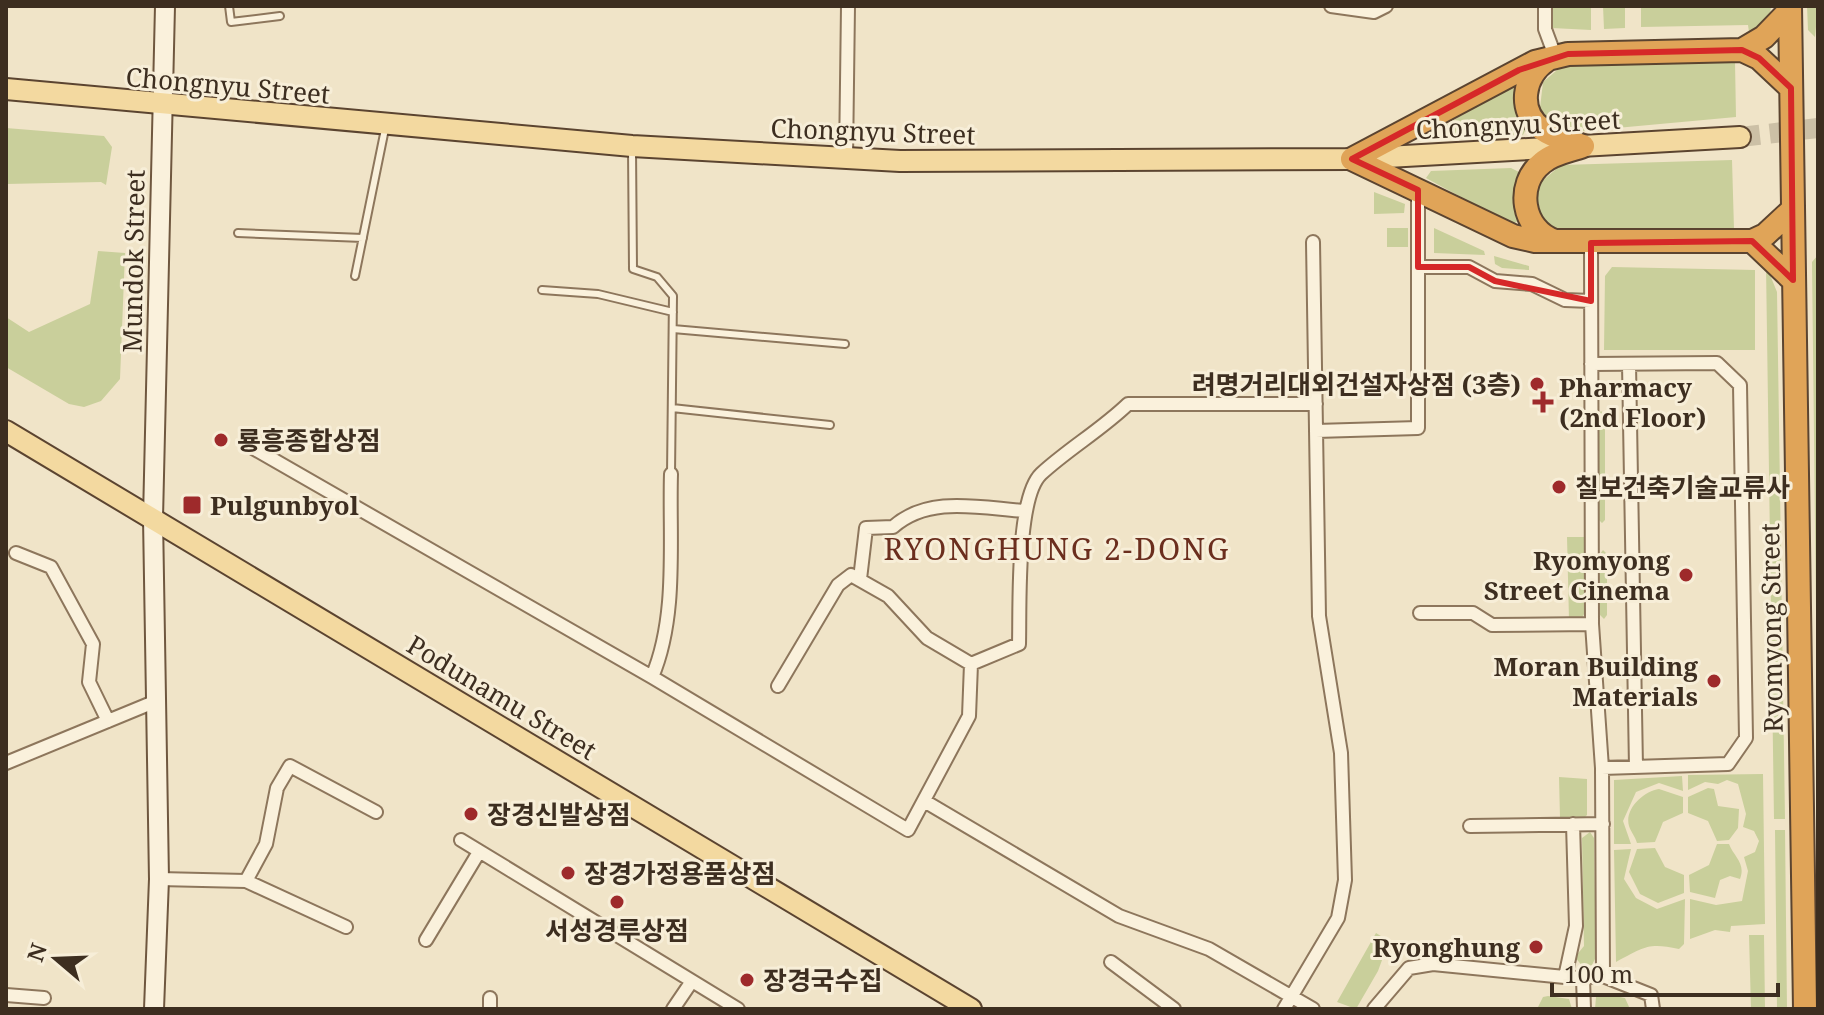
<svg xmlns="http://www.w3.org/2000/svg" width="1824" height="1015" viewBox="0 0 1824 1015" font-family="'Noto Serif','Noto Sans KR',serif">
<rect width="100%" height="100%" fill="#f0e4c8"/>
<path fill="#c9cf9b" d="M1552,6h39v24l-39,-2z
M1603,6h22v22l-21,1z
M1641,6h130l-1,9 -16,18 -5,-1 -1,-7 -107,2z
M1807,6h11l-3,31 -7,-7z
M1735,62l1,55 -163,15 -17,-4 -16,-20 3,-26 20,-17z
M1510,84l7,2 9,43 -3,6 -88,3 2,-7z
M6,128l98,8 8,11 -6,38 -5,-3 -95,2z
M1732,160l2,69 -162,4c-28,-3 -41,-26 -31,-51l20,-17z
M1511,168l10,5 -2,47 -7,5 -86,-47 5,-7z
M1374,192l31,12 -1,9 -30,1z
M1387,228h21v19h-21z
M1434,228l50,23 1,4 -51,-2z
M98,251l27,2 -5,126 -19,22 -17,6 -15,-3 -63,-37v-50l23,15 61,-28z
M1818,255v532l-6,-525z
M1494,256l35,10v4l-27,-2 -7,-4z
M1766,265l11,27 8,527h-11z
M1612,267l143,3v80h-151l1,-74z
M1601,411l4,4v105l-3,3 -3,-3 -1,-105z
M1567,537h19l1,71 -5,10 -13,2z
M1603,550l4,4v61l-3,4 -4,-4v-61z
M1763,774l2,150 -34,2 -1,6 -15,-2 -25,9v-40l26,6 26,-4 6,-30 -4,-14 11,-5 4,-11 -5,-10 -11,-4 3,-13 -8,-30 -11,-4 -9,4 -13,-2 -17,8v-15z
M1682,776l1,15 -24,-8 -23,9 -13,29 8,23h-17v-64z
M1559,777l28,2v36l-3,3h-24z
M1708,788l6,1 4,17 21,3 -1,19 -9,12 -12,1 -9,-20 -20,-8v-16z
M1659,789l24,8v16l-20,9 -8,20 -18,1c-2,-7 -6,-11 -8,-17 -5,-17 15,-35 30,-37z
M1775,830h10l2,179h-10z
M1590,832l4,6 2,119 -4,8 -9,2 -8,-10 9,-11 -2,-108z
M1717,844h12c5,13 17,19 11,35l-10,-3 -10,4 -5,18 -25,-6 -1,-17 20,-10z
M1655,848l10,19 19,8v18l-26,10 -18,-9 -11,-22 8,-23z
M1631,849l-7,30 12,19 21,11 28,-10 -1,45 -5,5c-32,-7 -36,-1 -63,13l-2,-112z
M1376,933l13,8 -11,30 -22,38 -19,-7z
M1749,935h15l1,74h-14z
M1605,994l20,4 5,11h-35l1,-12z
M1548,996l21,3 3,10h-35l6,-12z"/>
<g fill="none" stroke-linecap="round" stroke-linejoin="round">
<path stroke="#ccc0a6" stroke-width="20" stroke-dasharray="20 10" stroke-linecap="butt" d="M1740,137l78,-9"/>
<g stroke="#8d765c" stroke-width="10">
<path id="lane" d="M229,6l2,16 49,-6
M632,149l1,120 24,8 16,19 -2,178
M238,233l125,5
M355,276l30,-147
M542,290l56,4 75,18
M673,329l172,15
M672,408l158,17"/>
</g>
<g stroke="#8d765c" stroke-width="16">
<path id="street" d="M1331,6l43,6 12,-6
M1545,6v23l10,27
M846,159l2,-153
M1418,267h51l26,14 37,3 33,16 26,1
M1591,364l126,-1 23,22 6,353 -18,26 -126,4
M1629,364l7,403
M1316,431l102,-3v-238
M253,448l399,229 256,153 61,-114 2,-52 -44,-26 -39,-42 -37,-21 -13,10 -60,101
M16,553l35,14 42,77 -4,38 19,39
M860,579l6,-51 27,-1c36,-32 87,-19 132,-16
M1420,613h53l19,12 100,-1
M971,664l48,-20c1,-36 -3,-146 22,-170 27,-25 60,-44 87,-70h188
M652,677c26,-61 17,-138 19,-203
M6,763l148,-61
M926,802l193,114 90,33 104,60
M1470,826l133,-2
M461,840l277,169
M159,879l87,2 20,-37 11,-56 13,-22 86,46
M246,881l100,46
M426,940l53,-88
M1111,962l63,47
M1603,976l48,19 2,14
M1565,977l11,-51 -3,-102
M1583,978l1,31
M6,995l38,3
M490,1009v-11
M673,1009l19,-28
M1284,1009l54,-91 7,-38 -4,-127 -22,-137 -6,-374
M1374,1009l35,-41 24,-4 142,14 28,-2 -1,-208 -10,-144 -1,-381"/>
</g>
<g stroke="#6f573f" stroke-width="22">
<path id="secondary" d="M154,1009l5,-130 -6,-361 12,-512"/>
</g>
<g stroke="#5b4430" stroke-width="24">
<path id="primary" d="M6,89l626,57 268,15 452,-2 388,-22
M6,431l965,578"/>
</g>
<g stroke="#5b4430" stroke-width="26">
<path id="highway" d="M1790,6l15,1003
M1742,50l17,8 32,30
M1547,60c-24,16 -30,51 -5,69 12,9 28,12 41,17
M1352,159l183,-97 33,-8 174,-4 22,-13 26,-27
M1352,159l161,77 22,5h217l13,-6 27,-25
M1555,241c-33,-11 -40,-57 -13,-78 11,-10 28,-12 41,-17
M1752,241l41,39"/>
</g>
<use href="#lane" stroke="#faf1dc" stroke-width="6"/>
<use href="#street" stroke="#faf1dc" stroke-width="12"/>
<use href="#secondary" stroke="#faf1dc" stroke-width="18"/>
<use href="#primary" stroke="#f3d9a0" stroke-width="20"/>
<use href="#highway" stroke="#e0a458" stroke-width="22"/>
</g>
<path fill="none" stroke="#d62828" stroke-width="6" stroke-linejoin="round" d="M1742,50l17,8 32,30 2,192 -41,-39 -161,2v58l-96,-20 -26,-14h-51v-77l-66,-31 167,-89 49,-16z"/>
<g fill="#9e2a2b" stroke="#f7eed8" stroke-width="3">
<circle cx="1537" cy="384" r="8"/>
<path d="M1539 390h8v8h8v8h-8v8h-8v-8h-8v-8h8z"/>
<circle cx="221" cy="440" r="8"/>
<circle cx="1559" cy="487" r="8"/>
<rect x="182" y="495" width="20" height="20" rx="4"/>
<circle cx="1686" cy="575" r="8"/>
<circle cx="1714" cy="681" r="8"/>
<circle cx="471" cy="814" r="8"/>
<circle cx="568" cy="873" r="8"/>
<circle cx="617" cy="902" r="8"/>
<circle cx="1536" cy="947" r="8"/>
<circle cx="747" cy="980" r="8"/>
</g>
<g text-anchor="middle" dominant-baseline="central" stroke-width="6" stroke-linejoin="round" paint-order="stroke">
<g font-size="26" fill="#3d2e20" stroke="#f7eed8">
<text transform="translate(228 85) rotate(5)">Chongnyu Street</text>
<text transform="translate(1518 124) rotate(-3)">Chongnyu Street</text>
<text transform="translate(873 131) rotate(2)">Chongnyu Street</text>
<text transform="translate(133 261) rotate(-89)">Mundok Street</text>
<text transform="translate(1771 628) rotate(-91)">Ryomyong Street</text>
<text transform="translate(502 697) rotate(31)">Podunamu Street</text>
</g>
<g font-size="26" font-weight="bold" fill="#3d2e20" stroke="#f7eed8" text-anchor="start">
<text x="1521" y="384" text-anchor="end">려명거리대외건설자상점 (3층)</text>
<text x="1559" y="387">Pharmacy<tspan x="1559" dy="30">(2nd Floor)</tspan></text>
<text x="237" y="440">룡흥종합상점</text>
<text x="1575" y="487">칠보건축기술교류사</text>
<text x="210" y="505">Pulgunbyol</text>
<text x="1670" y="560" text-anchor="end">Ryomyong<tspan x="1670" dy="30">Street Cinema</tspan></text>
<text x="1698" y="666" text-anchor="end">Moran Building<tspan x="1698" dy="30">Materials</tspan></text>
<text x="487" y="814">장경신발상점</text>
<text x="584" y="873">장경가정용품상점</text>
<text x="617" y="930" text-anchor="middle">서성경루상점</text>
<text x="1520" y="947" text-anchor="end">Ryonghung</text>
<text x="763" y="980">장경국수집</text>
</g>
<g font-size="30" letter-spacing="2" fill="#6b2e1e" stroke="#f7eed8">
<text x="1057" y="548">RYONGHUNG 2-DONG</text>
</g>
</g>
<rect width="1824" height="1015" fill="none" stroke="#3d2e20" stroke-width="16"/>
<g transform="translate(56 959) rotate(289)" stroke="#f7eed8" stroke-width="6" paint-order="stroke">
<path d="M0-6L14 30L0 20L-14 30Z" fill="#3d2e20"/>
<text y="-12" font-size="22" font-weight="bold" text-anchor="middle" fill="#3d2e20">N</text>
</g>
<path d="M1552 983v12h226v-12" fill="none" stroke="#3d2e20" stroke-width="4"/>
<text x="1564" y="983" font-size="24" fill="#3d2e20" stroke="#f7eed8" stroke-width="6" paint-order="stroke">100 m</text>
</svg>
